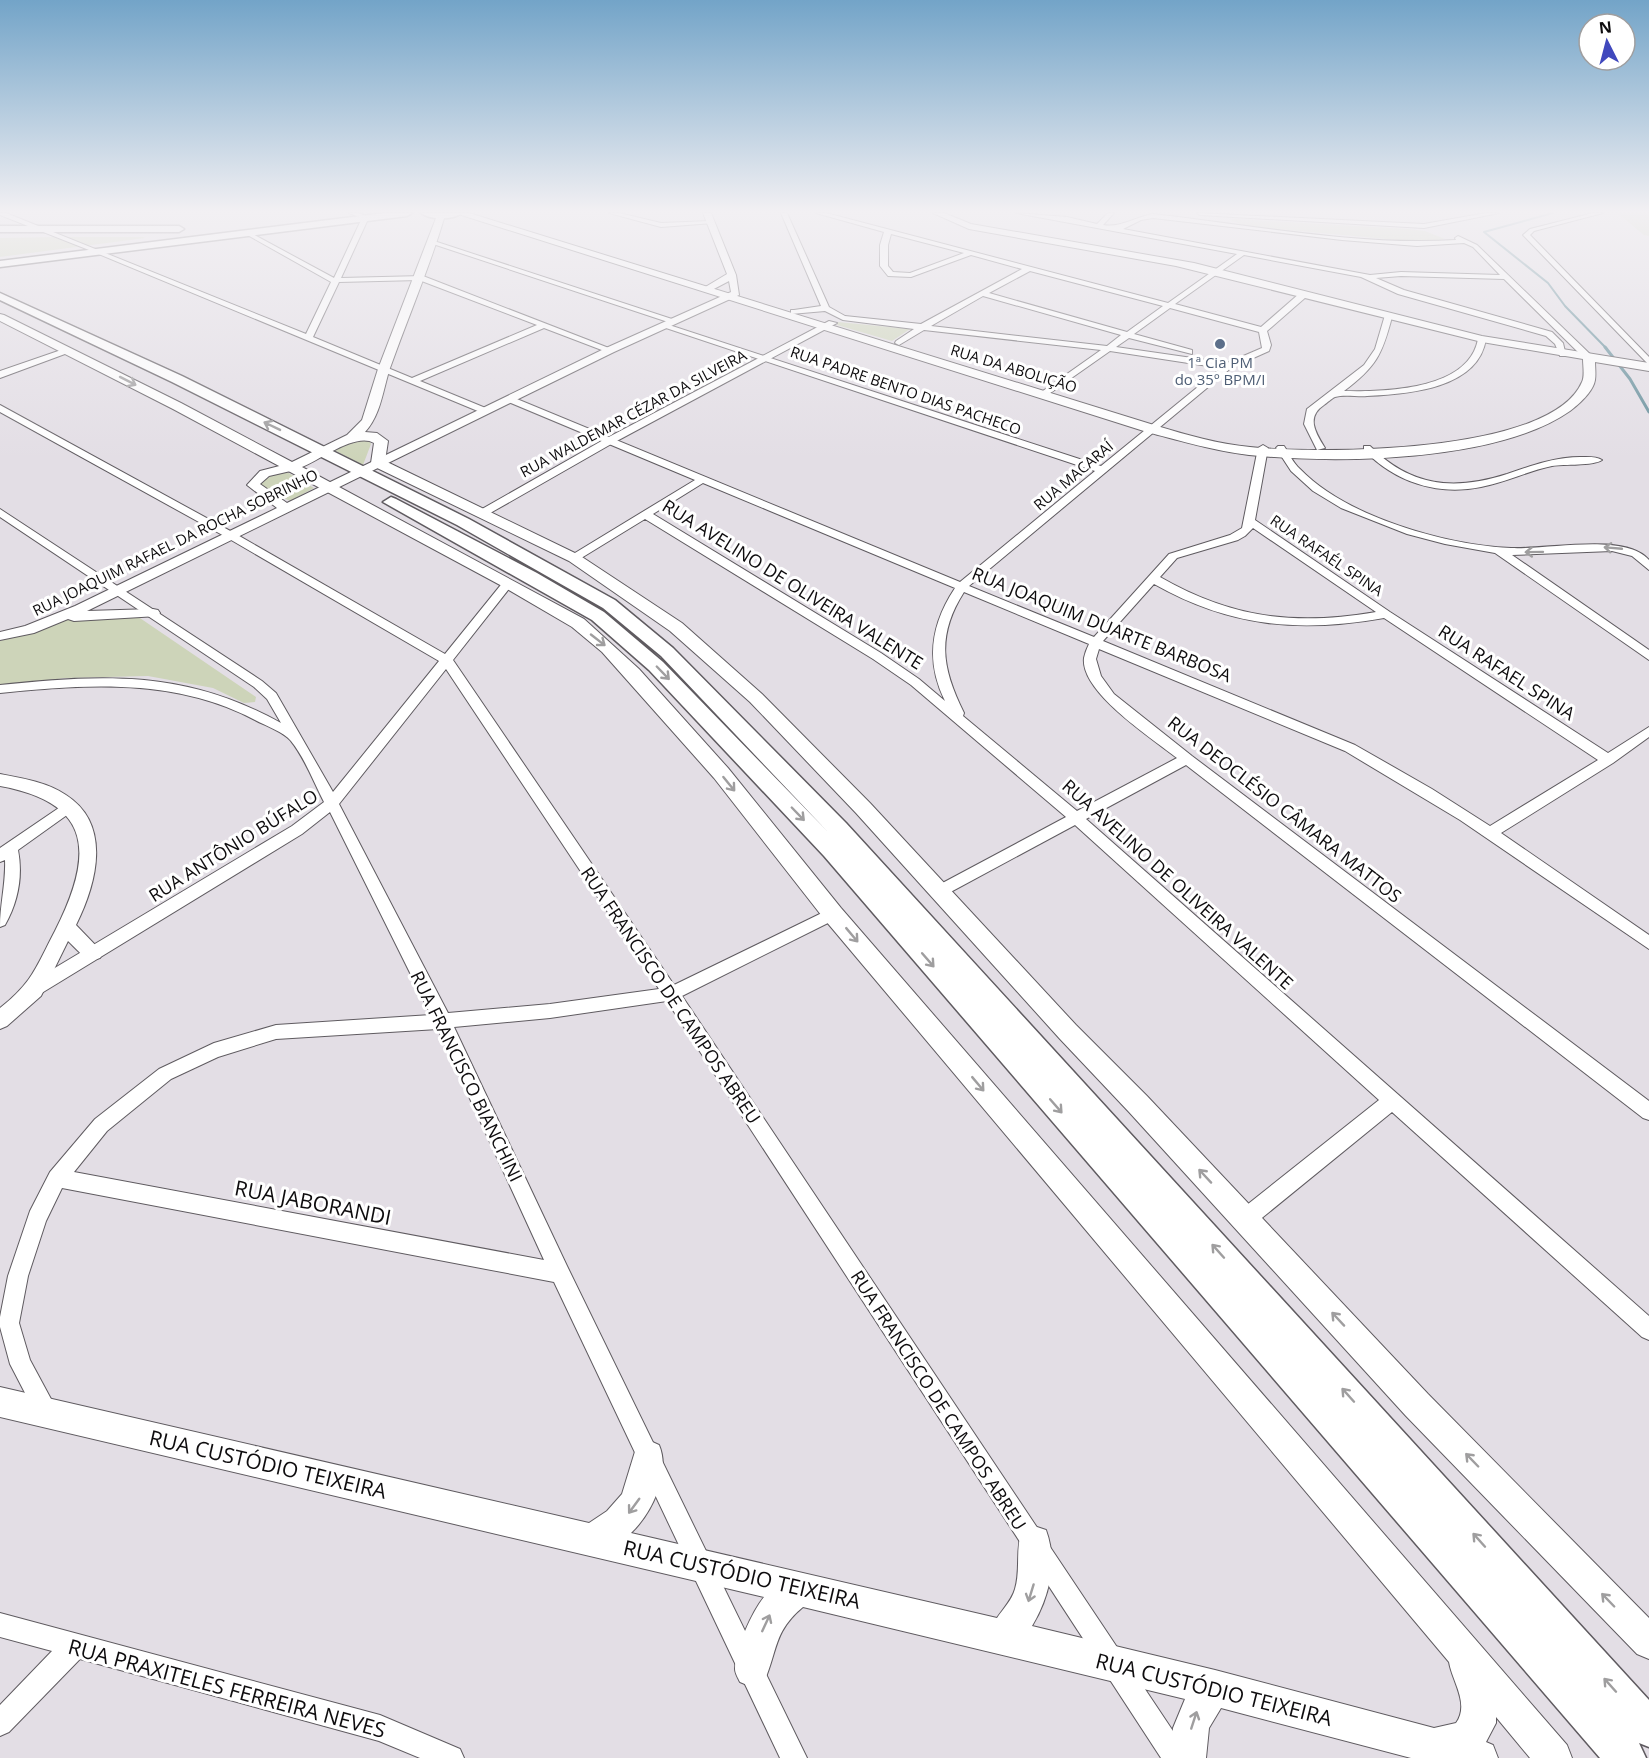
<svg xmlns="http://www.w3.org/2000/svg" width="1649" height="1758" viewBox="0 0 1649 1758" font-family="'Open Sans',sans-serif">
<rect width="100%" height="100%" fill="#e3dee5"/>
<path fill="#cdd4b9" d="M1617,213h32v23l-5,-1z
M1235,219l174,10 16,2 20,8 -26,3 -173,-16 -16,-6z
M56,237h87l2,1 -145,19v-19z
M838,322l72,7 -18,12 -55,-16z
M368,439l3,5 -8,21 -31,-16 19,-8z
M287,472l27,16 -24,13 -25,-12 -5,-6 11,-7z
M108,610l26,4 122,83 -1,5 -11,1 -31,-15 -65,-12 -82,2 -66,7v-44l84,-27z"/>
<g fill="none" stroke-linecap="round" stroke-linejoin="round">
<path stroke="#638d99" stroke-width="2" d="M1553,213l-69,19 64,51 17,23 42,43"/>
<path stroke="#638d99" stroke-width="3" d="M1605,347l25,32 19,33"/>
<g stroke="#5f5b60" stroke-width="2">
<path id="minor" d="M0,213h6l300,121 25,-52 -87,-49 5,-1 85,46 28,-60 -13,-5h9l11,4 -28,61 82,-2 191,74 -7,2 -63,-24 -124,53 68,28 2,2 -5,3 -396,-164 -89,-35zM419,280l118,45 -125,53 -99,-41 26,-55z
M609,213h10l42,10 49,-2 3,2 -52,4z
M781,213h6l42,94 16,9 76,8 101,-55 -51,-14 -60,22 -23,-1 -8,-10v-21l4,-13 -68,-19h10l342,90 69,-49 -221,-41 51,4 30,7 11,-11h6l-11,12c18,3 32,-8 50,-11 99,11 203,32 303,26l-1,-2 3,-2 19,9 115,111v4h-6l-82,-81 -103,-3 -25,2 28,12 148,42 11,11 3,13h-6l-5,-12 -9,-8 -148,-42 -37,-17 -117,-22 -69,49 86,23 39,-34h6v4l-39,34 4,14 -2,6 -38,17 -262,218 125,51 75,-83 61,-19 12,-7 16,-80 5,-3 5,3 -13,72 135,92 218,141 41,-26v10l-36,26 -112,70 148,102v14l-189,-129 -115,-69 -246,-102 -3,10 5,17 13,18 78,62 457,345v19l-6,-2 -457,-353 -100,54 563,497v24l-7,-3 -250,-225 -140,114 -7,2 -7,-2 -3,-7 3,-7 141,-112 -304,-275 -130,70h-10l-3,-4 3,-4 131,-70 -155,-132 -38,-26 -228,-140 -67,41h-8v-4l125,-76 -189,-79v-4h6l448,185 135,-111 -432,-144v-4l438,143 120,-98 -111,-17 -67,47 -3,-1v-4l61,-43 -177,-20 -25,15 -4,-2 1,-2 18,-12 -71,-9 -18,-9 -34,3v-4h3l27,-4zM1153,218l189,22 75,6 47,-3 9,4 27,28 -99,-3 -31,3 -247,-46 18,-9zM891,234l73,19 -54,20 -17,-1 -5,-6v-21zM1030,271l133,35 -36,26 -138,-39zM983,296l138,39 -14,11 -176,-20zM1170,308l89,24 3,16 -35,15 -111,-16 13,-9 63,16v-4l-58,-16zM703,483l252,105c-24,36 -30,73 -10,113l-26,-22 -38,-26 -228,-139zM1253,528l123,84c-81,14 -145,6 -216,-35l17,-19 61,-18 7,-4zM1154,584c76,43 145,49 230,34l214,142 -108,66 -58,-37 -77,-44 -252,-104zM964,592l125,52c-2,4 -4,9 -5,14 -4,34 69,81 93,100l-100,53 -114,-95 1,-3c-22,-44 -28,-77 0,-121z
M1197,213l227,11 62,-11h13l-75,15 -224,-13z
M1593,213h10l-69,18 -4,4 119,122v8l-126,-130 7,-6z
M430,241h4l244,80 -7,2 -241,-80z
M1385,315l7,2c-10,38 -16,50 -48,74 41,1 125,-1 134,-52l4,-2 4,2c-8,50 -78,55 -119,57 -9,1 -23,-2 -32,1 -3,1 -8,6 -11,8 -18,12 -9,27 1,43l-8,2 -13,-26 3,-15 57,-44 11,-16z
M0,405l234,128 211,121 59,-73h8v4l-59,75 221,325 154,-75h10l3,4 -3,4 -156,78 503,753 4,9h-28l-494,-757 -117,17 -96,9 113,239 240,492h-27l-226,-476 -492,-94 -16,33 -18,55 -9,47 11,37 28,52 -3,8 -8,3 -8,-3 -29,-56 -10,-37v-10l8,-41 22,-65 20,-39 45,-53 64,-50 55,-26 62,-18 155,-10 -101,-203 -28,22 -262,160 -6,2 -6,-2 -2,-5 2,-5 264,-158 32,-24c-10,-19 -19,-44 -33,-61 -7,-9 -25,-15 -36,-21 -80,-42 -167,-36 -255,-27v-8c105,-11 186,-15 281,38l-14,-24 -13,-12 -254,-170v-8l262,172 14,12 57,99 106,-131 -213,-124 -226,-125zM446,669l213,320 -109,15 -102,9 -109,-209zM438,1029l106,231 -470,-88 33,-41 64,-52 47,-22 58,-18z
M1278,446h6c5,7 9,17 16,23 46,48 146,76 211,79 36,2 114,-16 138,12v10l-17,-14 -20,-5 -100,4 137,95v10l-154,-107 -50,-9 -38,-10 -66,-26 -28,-17 -22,-20 -15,-23z
M1364,446h6c41,41 84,45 137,28 23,-8 48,-17 73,-17 7,0 16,-1 22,3 -8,6 -38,4 -50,6 -24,5 -46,16 -71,21 -44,9 -86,-5 -117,-37z
M69,801l5,1 2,4 -2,4 -56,40c5,26 0,52 -13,75l-5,2c0,-23 6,-44 5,-67l-5,2v-14z
M0,1613l380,102 80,34 4,9h-44l-41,-17 -299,-82 -71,73 -9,4v-31l52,-54 -52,-14z"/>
</g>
<g stroke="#5f5b60" stroke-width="2">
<path id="tertiary" d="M703,213h8l25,62 3,20 -125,57 -527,259 66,-2 5,1 2,3 -2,3 -84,5 -6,-2 -34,14 -34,7v-8l25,-6 50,-20 202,-98 -30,-23 13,-14 31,-8 4,1v6l-26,6 -9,8 27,19 319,-155 125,-56 -2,-11 -19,10 -8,-2 25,-15z
M829,321l8,2 -224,120 -128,73h-8l-2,-3 130,-74z
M64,349l9,2 -73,27v-7z
M0,774c22,4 47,8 66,21 47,30 30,90 10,130l27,28 -3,5c-14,5 -22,-8 -32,-17l-27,55 -34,30 -7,3v-21c33,-26 36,-41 55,-77 38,-75 40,-128 -55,-145z"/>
</g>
<g stroke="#5f5b60" stroke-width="2">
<path id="secondary" d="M438,213l7,2c-15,52 -37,102 -55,153 -7,21 -9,47 -25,64l12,1 11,8 -3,20 194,94 103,68 80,71 108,109 206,222 71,71 281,298 221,224v41l-12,-5 -231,-238 -277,-304 -69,-73 -204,-226 -106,-111 -80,-71 -101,-70 -196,-95 -2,-3 3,-20c-18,-11 -54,17 -72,24l282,152 55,50 89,99 113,140 726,837 5,13h-42l-34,-41v6l-10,19 7,3 5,13h-87l-190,-50 -12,20 -3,30h-36l3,-30 12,-29 -382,-92c-30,25 -25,43 -39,75l-12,5 -12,-5c-2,-4 -5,-9 -5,-13 0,-20 17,-57 29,-72l-764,-180v-30l589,136 18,-12 15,-17 15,-49 11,-5 11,5c12,28 -7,68 -28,88l366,85c6,-9 15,-18 18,-29 6,-20 0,-40 7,-59l12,-4 12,4c12,32 3,68 -14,96l183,44 219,58 22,-5c14,-19 -4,-42 -7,-61l-624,-742 -111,-142 -112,-126 -30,-25 -70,-41 -329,-177 -173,-88v-7l4,1 177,88 111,59 55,-27 15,-15 16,-51z
M455,213h14l688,213c30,9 61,18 93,21 67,7 301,8 332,-65 3,-6 1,-16 1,-23l-101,-17 -306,-76 -207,-37 -36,-16h11l27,11 223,39 288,73 167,27v8l-54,-9c0,5 1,12 0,18 -2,12 -16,24 -25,31 -73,51 -234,53 -321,44 -34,-4 -68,-14 -102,-23z"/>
</g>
<g stroke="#5f5b60" stroke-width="3">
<path id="primary" d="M385,213h27l-5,3 -407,51v-6z
M421,213h41c-10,7 -31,7 -41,0z
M0,226h179l5,3 -5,3h-179z
M0,293l182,83 287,143 146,81 58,48 173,175 803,877v47l-10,-4 7,15h-46l-776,-902 -175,-186 -57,-50 -209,-118 8,-5 5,2 141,74 67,39 59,50 165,170 -167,-176 -58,-48 -146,-83 -285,-143 -172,-82z"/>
</g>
<use href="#minor" fill="#fff" fill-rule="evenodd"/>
<use href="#tertiary" fill="#fff" fill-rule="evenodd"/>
<use href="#secondary" fill="#fff" fill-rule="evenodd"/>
<use href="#primary" fill="#fff" fill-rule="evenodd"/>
</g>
<defs><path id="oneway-shaft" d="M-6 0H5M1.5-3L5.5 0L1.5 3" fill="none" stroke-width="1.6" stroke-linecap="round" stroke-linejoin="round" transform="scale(1.5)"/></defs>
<g stroke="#9f9e9f">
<use href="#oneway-shaft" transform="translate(128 381) rotate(27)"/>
<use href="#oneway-shaft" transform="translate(272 426) rotate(-154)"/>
<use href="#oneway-shaft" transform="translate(1613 548) rotate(-175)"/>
<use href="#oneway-shaft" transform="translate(1534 552) rotate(179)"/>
<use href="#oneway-shaft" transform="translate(598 640) rotate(38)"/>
<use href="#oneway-shaft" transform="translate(663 673) rotate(46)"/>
<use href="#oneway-shaft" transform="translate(729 784) rotate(51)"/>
<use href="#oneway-shaft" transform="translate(798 814) rotate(46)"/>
<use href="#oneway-shaft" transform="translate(852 935) rotate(50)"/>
<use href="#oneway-shaft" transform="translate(928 960) rotate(49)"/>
<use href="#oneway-shaft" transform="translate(978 1084) rotate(50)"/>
<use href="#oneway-shaft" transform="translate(1056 1106) rotate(49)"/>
<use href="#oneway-shaft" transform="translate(1205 1176) rotate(-133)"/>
<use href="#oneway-shaft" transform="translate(1218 1251) rotate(-132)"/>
<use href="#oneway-shaft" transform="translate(1338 1319) rotate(-133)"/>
<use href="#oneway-shaft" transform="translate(1348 1395) rotate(-132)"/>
<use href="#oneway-shaft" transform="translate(1472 1460) rotate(-134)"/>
<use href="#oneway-shaft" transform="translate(634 1506) rotate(126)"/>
<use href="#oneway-shaft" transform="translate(1479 1540) rotate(-132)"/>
<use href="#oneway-shaft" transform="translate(1031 1593) rotate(107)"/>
<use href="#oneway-shaft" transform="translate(1608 1600) rotate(-134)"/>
<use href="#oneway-shaft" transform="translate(766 1623) rotate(-65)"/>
<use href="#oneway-shaft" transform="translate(1610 1685) rotate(-132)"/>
<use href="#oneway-shaft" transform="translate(1194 1720) rotate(-72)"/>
</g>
<linearGradient id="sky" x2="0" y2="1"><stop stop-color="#73a4c8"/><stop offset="0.46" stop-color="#f2f0f3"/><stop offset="1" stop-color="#f2f0f3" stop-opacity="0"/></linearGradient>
<rect width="1649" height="459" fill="url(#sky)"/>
<circle fill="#5c6f8a" stroke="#fff" stroke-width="2" cx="1220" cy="344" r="6"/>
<g text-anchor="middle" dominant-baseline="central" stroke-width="6" stroke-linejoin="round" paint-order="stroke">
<g font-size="15" fill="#4e5e75" stroke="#fff">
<text x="1220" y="362">1ª Cia PM<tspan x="1220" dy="17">do 35º BPM/I</tspan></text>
</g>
<g font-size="15" fill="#0e0c0e" stroke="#fff">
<text transform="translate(1014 368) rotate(17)">RUA DA ABOLIÇÃO</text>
<text transform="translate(906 390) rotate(19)">RUA PADRE BENTO DIAS PACHECO</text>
<text transform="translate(633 413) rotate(-28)">RUA WALDEMAR CÉZAR DA SILVEIRA</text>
<text transform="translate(1073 475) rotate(-40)">RUA MACARAÍ</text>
<text transform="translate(175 542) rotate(-26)">RUA JOAQUIM RAFAEL DA ROCHA SOBRINHO</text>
<text transform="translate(1327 555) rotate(34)">RUA RAFAÉL SPINA</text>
</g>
<g font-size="18" fill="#0e0c0e" stroke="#fff">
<text transform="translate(793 584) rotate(32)">RUA AVELINO DE OLIVEIRA VALENTE</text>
<text transform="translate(1102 624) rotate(22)">RUA JOAQUIM DUARTE BARBOSA</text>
<text transform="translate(1507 672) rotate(33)">RUA RAFAEL SPINA</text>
<text transform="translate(1285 809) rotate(38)">RUA DEOCLÉSIO CÂMARA MATTOS</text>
<text transform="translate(233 845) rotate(-32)">RUA ANTÔNIO BÚFALO</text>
<text transform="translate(1178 884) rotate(42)">RUA AVELINO DE OLIVEIRA VALENTE</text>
<text transform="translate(671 995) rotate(56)">RUA FRANCISCO DE CAMPOS ABREU</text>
<text transform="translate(467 1076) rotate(64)">RUA FRANCISCO BIANCHINI</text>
<text transform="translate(939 1400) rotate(57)">RUA FRANCISCO DE CAMPOS ABREU</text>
</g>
<g font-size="21" fill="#0e0c0e" stroke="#fff">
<text transform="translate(313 1202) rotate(11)">RUA JABORANDI</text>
<text transform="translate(268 1464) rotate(13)">RUA CUSTÓDIO TEIXEIRA</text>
<text transform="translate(742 1574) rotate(13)">RUA CUSTÓDIO TEIXEIRA</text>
<text transform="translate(227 1688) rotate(15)">RUA PRAXITELES FERREIRA NEVES</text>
<text transform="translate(1214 1689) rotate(14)">RUA CUSTÓDIO TEIXEIRA</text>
</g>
</g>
<g transform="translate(1607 42) rotate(354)"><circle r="28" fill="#ffffff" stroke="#9f9e9f" stroke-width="1.5"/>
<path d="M0-4.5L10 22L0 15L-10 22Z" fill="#4048bd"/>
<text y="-9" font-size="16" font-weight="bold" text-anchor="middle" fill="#0e0c0e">N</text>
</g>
</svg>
